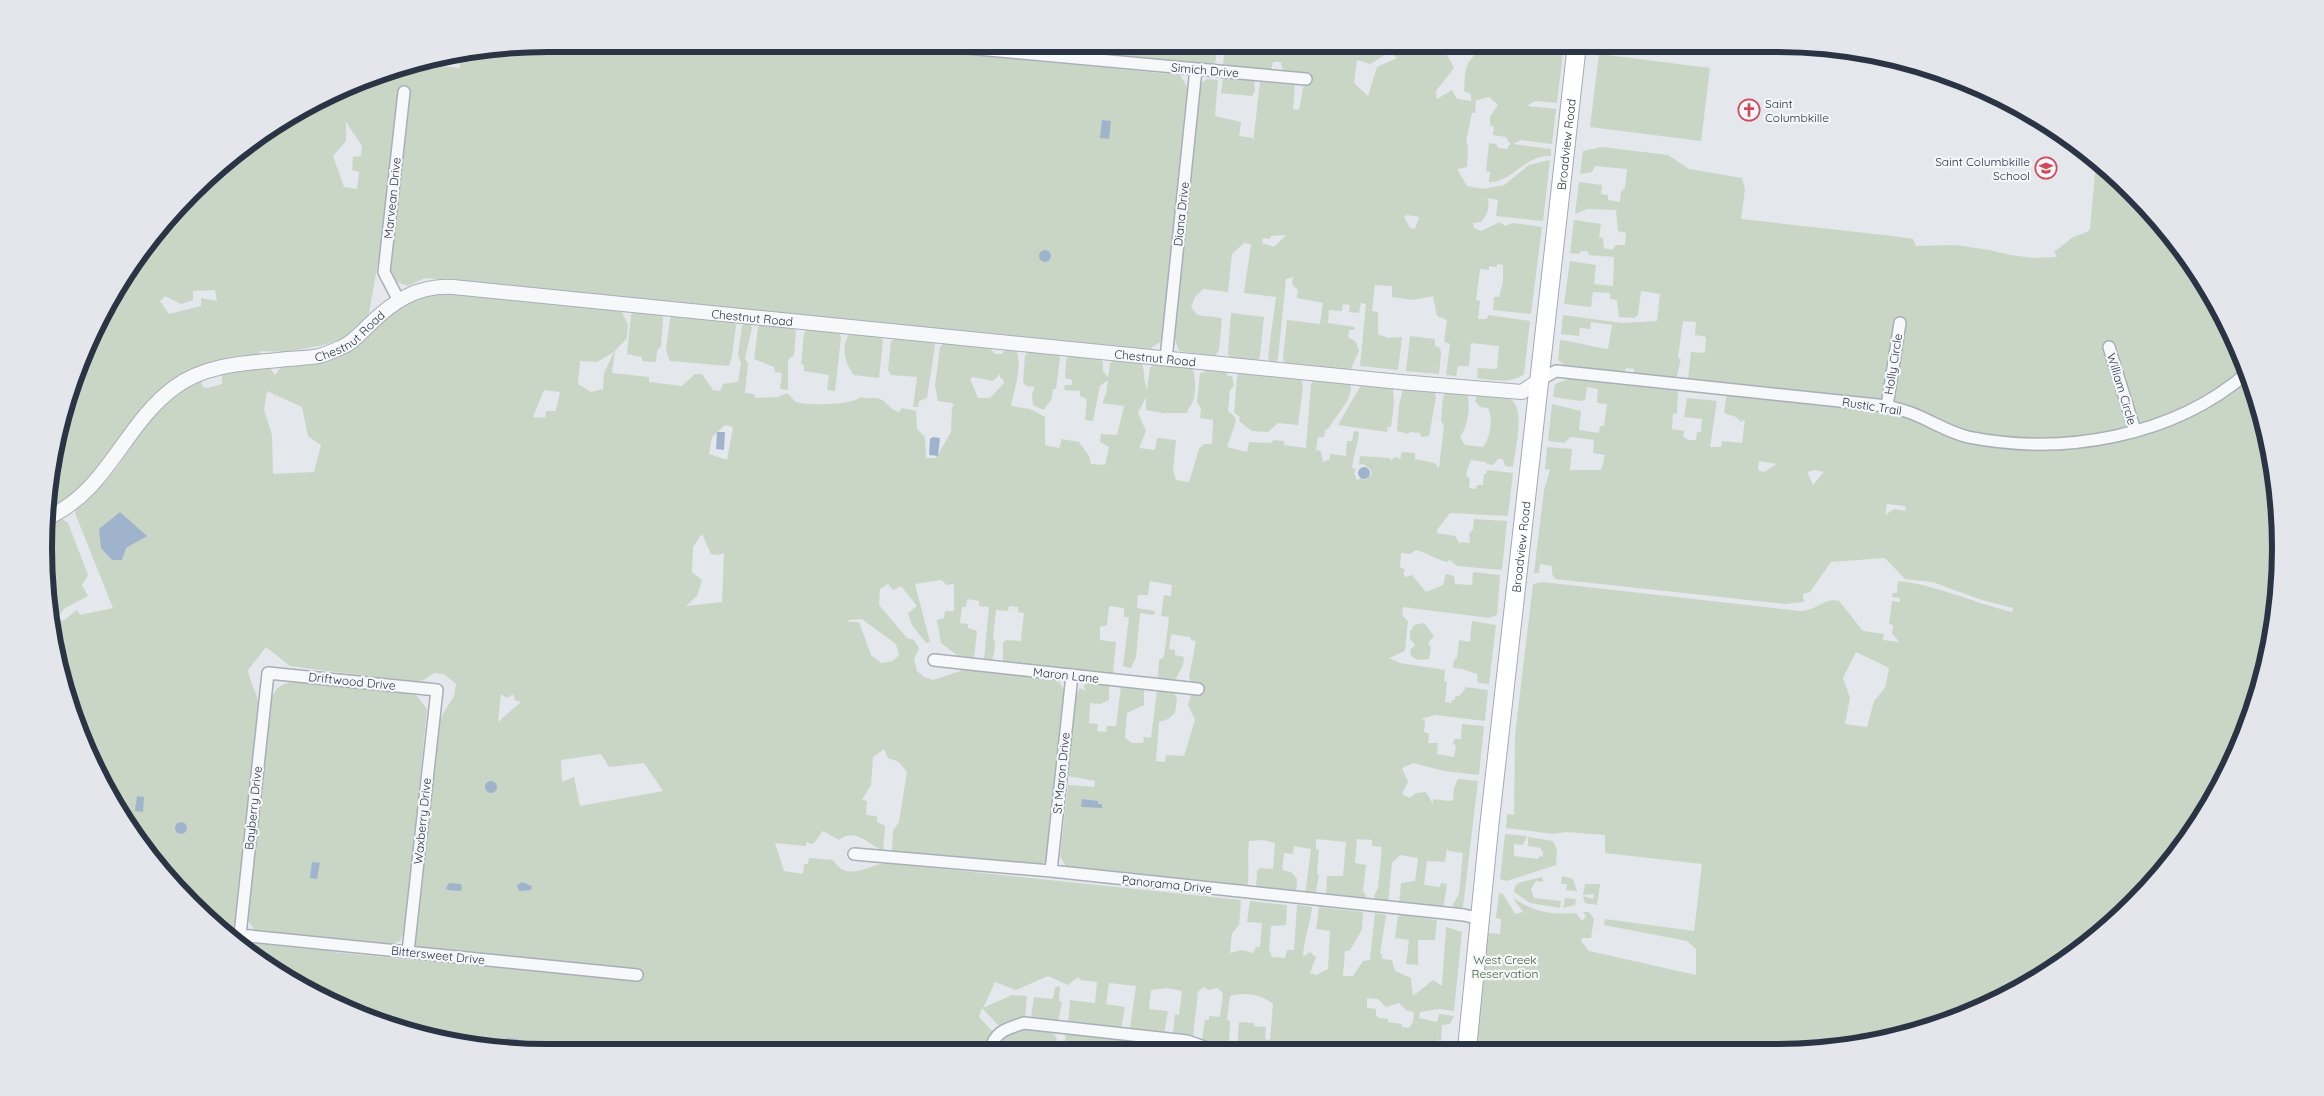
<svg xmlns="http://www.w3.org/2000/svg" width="2324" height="1096" viewBox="0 0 2324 1096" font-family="Quicksand,sans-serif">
<rect width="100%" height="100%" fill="#e4e7ec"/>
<path fill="#c9d6c5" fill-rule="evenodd" d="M548,44l322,1 310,30 7,12 -24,253 -13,9 -725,-71 -17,8 -14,-5 -2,-9 -14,-9 -10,55 -26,21 -19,6 -36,7 -27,-1 -1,5c-14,1 -29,2 -42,5 -29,7 -62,29 -79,53 -29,37 -46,75 -91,97 5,-43 9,-85 24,-126 59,-161 185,-280 351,-324v3l38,4 -2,-15zM346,122l16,24 -1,10 -8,1 -1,13 7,2 -2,17 -13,-2 -11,-31 13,-15zM215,290l2,11 -16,-3v8l-32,8 -9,-13 5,-5 16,8 12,-4v-9z
M986,44h232l-3,21z
M1225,44h44l1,4 6,2v-6h25v2l12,2 1,-4h116l-2,5 17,2 9,17 -18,23 1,8 15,-9 5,9 14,2v-7l-7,-3c1,-8 0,-18 3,-25 2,-6 9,-11 12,-20l-2,-2h87l-7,59 -22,-2 -8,5 29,3 -4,35 -31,-4 -8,4 38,5v7c-26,-2 -39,27 -62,26l1,-10 -4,-1 3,-28 7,1 2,4 9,1 3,-5 -4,-7 -13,-2 1,-8 -4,-2v-8l8,-12 -9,-8 -15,4h2l-1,12h-3l-6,28 2,6 -1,20 -10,2 10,17 16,3 21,-4 25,-20 21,-5 -7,61 -47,-5 2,-16 -11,-2c4,9 0,17 -6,24l-8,1 1,5 7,3 19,-9 5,4 8,-3 29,4 -11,87 -38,-4 1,-13h5l4,-15v-17l-5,-1 -2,3 -7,-1v4l-9,-1 -4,31 4,1 -2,18h8l3,-4 41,6 -6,53c-14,10 -30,6 -47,4l1,-10 19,1 2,-23 -28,-3 -2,23h-11l-2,10 -10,-1 4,-31 -6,-2 3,-22 -10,-4 -4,-20 -21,4 -20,-3v-11l-17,-1 -3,26 6,1v22l10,4 14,-1 -4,33 -38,-4 6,-62 -5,-1 -2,10 -10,-1 1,-7 -7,-1 -1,7 -13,-1 -1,13 27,4 -1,3h-5l-1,7 8,5 3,9 -9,20 -65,-6 -2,-6 4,-39 33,4 3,-21 -26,-5 1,-8 -6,-6 1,-7 -7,2 -8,79 -3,6 -5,-1 -2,-6 8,-60 -32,-4 7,-49 -7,-1 -12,11 -4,38 -25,-3 -8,8 -4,10 6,8 25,3 -3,32 -4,6 -36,-5 -5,-14 25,-252 8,-6 11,1 -3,36 26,6 -2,14 14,2v6l7,-62 35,3 -2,24 6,1 5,-27 5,-1 -2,-9 -24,-2 -2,-9h-8l-2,8 -48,-4zM1390,52l7,6 -20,9 -9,29 -14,-13 3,-23 13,4zM1407,215l12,2 -4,12 -5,-1 -6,-11zM1286,235l-12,12 -12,-4 1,-5 7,1 1,-3z
M1668,44h86l-2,10z
M1599,54l111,14 -9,73 -111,-14z
M1223,78l31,3 1,9 -3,6 -31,-3z
M1602,147l66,8 21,14 53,9 3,11 -4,30 152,17 20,3 3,7 40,-1 33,5 21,5 24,3 23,-1 -3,-5 19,-15 14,-5 3,-3 6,-67 36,29 63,77 47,87 29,94 9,99 -9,98 -29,95 -66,114 -93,93 -114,66 -127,34 -377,1 12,-117 23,2 1,-15 -5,-1 3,-25 4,1 12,20 8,-2 -10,-14c21,14 38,17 63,15l6,8 4,-5 -3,-4h6l5,7 -3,19h-9l-1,3 8,10 107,24v-26l-9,-8 -83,-16 1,-6 89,12 8,-67 -97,-11v-18l-39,-3 -13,2 -47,-6 1,-14 7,1 1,-80 18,-151 9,-2 258,29c19,-1 25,-14 39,-10l24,30 21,3 -1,6 16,2 -7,-9 1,-8 -4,-1 3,-23 8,1v-4l-8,-1 1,-4h4l1,-12c42,5 73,21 114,31l1,-4 -31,-8 -50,-18 -27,-3 -20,-21 -54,4 -21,30 -7,2 1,8 -19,2 -230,-25 -3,-5v-8l-12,-2 -1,9h-5l10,-83 6,-20 -5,-1 2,-22 25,2 -2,21h31l4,-15 -12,-2 1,-13 -23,-3 -7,6 -16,-2 4,-37 29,7 -2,19 20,3 1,-7h4l3,-22 -10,-1 1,-14 -11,-2 -2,13 -5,1 -27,-4 2,-13 13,-5 110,12 -1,22 -4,1 -1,15 12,2 -1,5 5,4h8l1,-8h4l1,-13 -18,-2 3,-19 30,3 -7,46h11l1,-6 20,2 3,-24 -4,3 -5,-5 -12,-4 4,-29 -40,-4 3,-28 14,1 1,-16 -11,-2 1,-13 -13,-1 -5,37 3,1 -5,20 -42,-5v-5l-8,-1 -2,5 -57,-6 -9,-7 2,-20c18,2 31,7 48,9l4,-24 -21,-3 -1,7 -10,-1 -1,8 -18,-2 2,-19 59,8 35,-2 3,-27 -19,-3 -3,24 -4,3 -15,-1 -2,-17 -7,-1v-6l-17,-1 -2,15 -27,-3 6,-43 26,4 -2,19 19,2 1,-29 -25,-2 -2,-4h-6l-2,3 -9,-1 4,-33 27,4 -2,13 4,1 1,10 8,2 4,-5h9l1,-12 -8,-2 -2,-21 -29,-1 -12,5 4,-32 23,3 -1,9 7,1v5l12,2 1,-10 4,-4 2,-19 -32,-3 -3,6 -12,2 3,-23zM1759,461l18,3 -13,8 -6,-2zM1815,470l9,2 -11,13 -6,-13zM1887,504l18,2 1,5 -12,-2 -9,6zM1856,652l33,16 -4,20 -11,13 -7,26 -22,-3 5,-26 -7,-20z
M437,292l140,12 45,8 6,13 -1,13 -12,13 -3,22 37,4v5l33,4 13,-12h7l11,16 7,1 3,-7 15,-2 3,-18 -3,-9 4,-29 3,-3h5l2,5 -7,30 3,6 -3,29 9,1 1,4 23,-1 9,-4c3,2 6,7 9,9 11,4 57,3 65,-5 7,3 14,-1 21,3 7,4 8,10 17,12l3,-4 14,3 1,18 8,8 1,21h10l15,-26 1,-25 2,-1 -2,-3 -14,-2 -3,-15 5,-39 4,-4 47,5 3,6h8l3,-5 11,1c7,16 -2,40 -5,56l19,3 15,8v28l14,3 3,-9 17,3 10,14 2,8 14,1 4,-18 -9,-5 1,-8 16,1 7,-29 -22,-3 4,-9 2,-14 -8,6 -7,35 -8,-1 2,-21 -7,-3v-5l-16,-1 1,-5h7v-5l-7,-2 1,-18 2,-4 33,3 2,5v7l5,6 2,-13 3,-4 29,3c3,9 1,17 5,26l3,-21 4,-5 38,5c4,7 4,25 1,33 -2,5 -5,7 -6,12h-24l-17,-3v-13l-8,16 8,18 -7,17 16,2 2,-12 19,2 -3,30 3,10 13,2 10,-33 5,-5h8l1,-24 -13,-2 1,-9 -4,-7 3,-29h3l3,-4 20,2 2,5h4l2,10 -4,4 -2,21 6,5 2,5 -9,26 20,5 2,-10 22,1 3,-3 10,1v4l22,3 5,-64 3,-5 36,5c5,13 -15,32 -21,44l-4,2 -1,7h-6l-2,13 5,1 2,11 7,-3v-5l16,2 1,-15h5l2,-10 5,1c-1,13 -6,24 -7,36l4,1 -2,4 3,7 4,-2 4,2 7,-6 -2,-5 -7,-5 -4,1 1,-9 30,2v3l5,-4 5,2 2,-7 13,1v6l20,4 4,5 5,-42 -3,-5 2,-24 4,-5 20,1c4,13 1,33 -7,44l5,8 18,2c8,-11 10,-27 5,-39l-8,-1 -5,-6 2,-7c10,1 22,1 31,4 19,6 7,52 5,69l-8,-1 -2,-7h-5l-5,6 -6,-1 -1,-2 -15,-2 -5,14 4,6 -1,8 7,1 1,-4h6l1,-11h2l1,-4 26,3 -5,43 -58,-3 -13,17v3l18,3 5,8 1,-2 9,1 -1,-9 4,-5 1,-10 33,2 -5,49 -45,-4 -7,-6 -3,2c-12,-3 -20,-9 -31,-12l-6,4 -9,-1v2l-1,13 5,1 -2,5 3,3 6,-2 14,17 17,-7 3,-11 8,2 1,8 17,1 1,-13 27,3 -3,40 -8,3 -86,-11 -1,8 6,6 -3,30 -16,7 11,5 45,7 -1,11 3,1 -2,20 6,1 1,-3h3v-4h4l6,-7v-2l23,3 -3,31 -50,-6 -14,4 4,1 -1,12 5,2 -1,9h10l-1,11 17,3 2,-12 -3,-1 1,-5h7l1,-15 22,2 -5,49 -35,-4 -31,-8 -11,5 6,14 -6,12 8,4 6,-5 10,-1 7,12v-5l16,2 4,-1 1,-12 4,-9 20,2 -15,126 -10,3v-6l6,-10 4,-41 -14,-2 -2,-2 -2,13 -18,-1 -3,24 16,2 1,-4 6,1 -4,25 -44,-4 2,-22 14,-2 3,-23 -18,-3 -8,8 -4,40 -12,-1 -2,-6 4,-8 4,-41 -10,-1v-6l-15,-1 -2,24 11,2 -3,26 3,4 -2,6 -38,-4 1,-21h16l3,-34 -30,-3v10l3,1 -2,23 2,3 -4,20 -10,-1 6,-46 -17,-3 -1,8 -9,-1 -2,17 9,2 6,7 -1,15 -40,-4 1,-19 3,-3 13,1 2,-26 -12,-3 -14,1c-2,17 1,32 -2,48l-180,-21 -7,-12 8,-71 26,2 1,-6 -27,-5 8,-81 4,-7 5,3 -1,-6 6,-2 19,2v15l-9,4 -10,-1 -1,20 9,1 -1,7 9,1 1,-6h9l5,-39 23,2v16l-17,8 -2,25 7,5h11l1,-6 7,1 6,-47 17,2 3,5 -2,15 -7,6 -9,3 -3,39 9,1 1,-7 18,1 11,-36 -7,-15 7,-22 -4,-1 -2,-5 7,-36 -5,-1 -1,-3 -19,-3 -2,15 6,1v5l9,2 -1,8 -8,15 -17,-2 1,-18 5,-3 5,-40 -8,-1 3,-21 7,1 1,-11 -22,-4 -2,14h-10l-1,13 18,3 -1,4 -14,-2 -4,44 -5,11 -8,-2 6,-49h-5v-9l-15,-2 -2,19 -7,2v13l16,2 -3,32 -110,-12v-20l4,-2 14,1 3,-28 -6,-1v-5l-9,-1 -1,5 -12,-1 -3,28c4,6 1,16 -1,22l-8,-1 5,-52 -10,-1v-5l-12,-2 -1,8h-4l-2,16 8,1v4l9,3 -3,27 -16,-2 -17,-13 -4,-23 7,-2 1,-7h9v-27l-7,1 -6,-5 -26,4 15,58 -4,1 -14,-18 -4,-12 9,-7 -16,-20 -8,4 -5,-6 -8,5 -1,16 28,33 7,2 5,8 -5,11 3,12 7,6 9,3 33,-11 82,9 11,4 5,8 -15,165 -4,7 -7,4 -146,-14 1,-21 6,-9 8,-50 -8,-10 -11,-4 -4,-9 -11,8 -2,28 -9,15 5,1 -1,14 11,1v6l8,4 -2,25c-15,-7 -28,-24 -44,-11l-16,-9 -10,13 -7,-2v4l-31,-3 9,28 19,3 1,-10h4l1,-6 24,2c14,23 34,5 54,3l354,37 -2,25 -7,8 -2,20 12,-3 11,3 3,-6h4l2,-24 -15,-1 3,-21 37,4 -1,20 -15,1 -2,23 3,8 13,1 2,-8h7l3,-45 15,2c-2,17 -8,32 -9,50l7,-5 6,5 -6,16 6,2 12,-6 2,-38 -14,-2 3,-22 44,5 -1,17c-4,7 -7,15 -13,22h-4l-2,25h10l10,-15 7,-1 5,-47 11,2 -6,39h2v5l10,1 3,11 16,7 2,18 20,-16 9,6 4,-59 16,5 -8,79 -15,-2 -19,3 -1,6 18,4 2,-8 15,2 -4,8 -8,1 -1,17 -4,-3v9l12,-7 2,8 -214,1 2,-28 15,1v3l12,1 -1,12 5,1 3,-36c-13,-10 -27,-12 -43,-8l-3,24 3,1 -1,29h-10l-16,-8 -1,-3 3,-19h4v-4l11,1 3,-24 -6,-5 -8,2 -6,-3 -5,5 -5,45 -20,-4 2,-19 4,1 3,-24 -15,-3 -16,2 -2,19 19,2 -4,23 -32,-4 -2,-2 6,-42 -27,-3 -3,21 19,3 -4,22 -53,-5 2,-24 25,3 2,-21 -16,-2 -3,-3 -10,8 -20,-9 -32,14 -21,-8 -12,26 29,-13 15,1 -2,22 -25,9 -18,-19 -3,9 14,15 -12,19 -433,1 -99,-9 -94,-29 -59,-29 -49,-35 5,-5 7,-1 59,6 10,-4 4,6 82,8 22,-215 4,-26 14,-23 2,-12 -12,-10 -10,-1 -10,7 -12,2 -122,-16 -24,-19 -18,23c2,13 9,22 11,35l-26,235c-41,-29 -100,-97 -123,-142 -11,-21 -20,-44 -30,-66 12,-13 3,-27 -11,-30 -14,-59 -29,-115 -23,-177l16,-6 6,4 20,52 -6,10 6,11 -23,12 -8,9 6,4 14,-11 3,5 33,-7 -38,-95c4,-13 23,-23 32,-33 33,-39 43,-77 94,-99l2,6 5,1 14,-4v-11l48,-5 5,7 7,-9c18,-2 40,-1 56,-10 37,-19 55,-56 99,-64zM614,352l-10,21 -1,16 -12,3 -13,-8 2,-23 17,1zM1000,374v4l3,1 1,4 -14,15h-12l-8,-19 3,-2 20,4zM544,390l16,2 -4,19h-10l-1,7 -12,-1zM267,391l35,16 6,29 13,9 -7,27 -41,2 -1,-39 -8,-25zM725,425l8,2 -6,33 -18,-6 3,-17zM702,534l9,20 7,1 6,-2 -2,49 -36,4 11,-10 5,-16 -10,-8 1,-25zM862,619l34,25 3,11 -6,6 -12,2 -10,-8 -12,-33h-10l-1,-2zM501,694l6,4 6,-4 2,6 6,2 -23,20zM601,754l8,13 35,-4 19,28 -83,15 -6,-29 -12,5 -1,-22zM1367,998l11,1 8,8 13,-4 8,8 7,1 -1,10 -4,6 -7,-1v-3l-14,-2v-3l-9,-1 -3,-3v-6l-9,-1z
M634,312l28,3 1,4 -2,27 -4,5 -1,11 -14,-1v-4l-15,-3 4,-39z
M1231,313l33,4 -4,39 -3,6 -27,-4 -2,-5z
M672,316l62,6 2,4 -4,30 -3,10 -59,-5 -4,-11 4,-31z
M761,324l32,3 3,5 -2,23 -6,5v30l-8,-1 2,-16 -7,-1 -1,-5 -20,-8 4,-31z
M807,329l31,3 3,5 -6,54 -8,-1 2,-15 -25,-4v-6l-3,-1 3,-31z
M850,333l30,3 3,5 -4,37 -25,-3c-9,-11 -14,-29 -4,-42z
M1410,336l25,3v7l4,1 2,5 -2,22 -33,-3z
M895,338l38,4 2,4 -8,52 -8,3 -1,6h-5l4,-30 -26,-2 -3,-5 3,-28z
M1030,351l28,3 2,5 -4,30h-3l-1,9 -8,12 -11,-5 -1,-11 3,-7 -9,-1 -3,-4 2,-27z
M1239,372l62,7 2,7 -5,39 -20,-2 -10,9 -16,-1 -13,-10 1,-4 -6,-4 3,-36z
M1361,385l32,3 1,15 -3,24h-3l-1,5 -49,-7z
M1403,389l31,2 2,6 -7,39 -8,1 -1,-4 -10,-1 -2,2 -11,-3 2,-26z
M1472,621l24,4 -7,59 -11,-1 -1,-9 -15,-5 -9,-1 1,-8 3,-2 2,-18 11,2z
M1424,623l10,13 -6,7 3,5 -2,11 -11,1 -7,-4 -1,-6 5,-5 -5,-6v-7l4,-7z
M293,682l114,11 10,3 10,13 -22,221 -5,11 -7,3 -137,-13 -8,-10 23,-221c4,-12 9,-16 22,-18z
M1505,834l22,2 -4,9 -9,-1v12l24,3 1,-3 4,1v-6h-2v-3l-13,-2v-9l25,4 4,9 -1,15 -49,16 -7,-2z
M1562,876l11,3 4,12 -11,-1 1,-6h-6z
M1542,877l1,5 -7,-1 -5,8 3,9 27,3 -1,7 -30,-5 -16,-11 1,-6 3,-3z
M1585,884h15l-3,21 -12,-2 -2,-7 10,3 1,-5 -11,1z
M1565,898l11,1 -1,6 -12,3z
M1404,915l33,5 -2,20h-17v25l-12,-1 3,-24 -14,-2 3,-22z
M1060,986l-1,15 3,1 -4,21 -27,-5 3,-21 19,2 2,-12z
M1031,1026l23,8 3,5 -1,12h-10l-8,-5 -14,5h-29l11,-16z
M1066,1032l55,6 -1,12 -56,1z
M1132,1040l10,1 1,9h-13z
M1158,1042l23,5v3h-27z"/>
<path fill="#9fb4cc" d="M1102,120l9,1 -2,18 -9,-1z
M1039 256a6 6 0 1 1 12 0a6 6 0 1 1-12 0Z
M717,432h8l-1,18 -8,-1z
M933,437l7,1 -2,18 -9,-1 1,-16z
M1358 473a6 6 0 1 1 12 0a6 6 0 1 1-12 0Z
M120,512l27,24 -21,12 -4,12h-10l-11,-12 -2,-19z
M485 787a6 6 0 1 1 12 0a6 6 0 1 1-12 0Z
M137,796l7,1 -1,15 -8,-1z
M1082,799l16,2v3h4v4l-21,-1z
M175 828a6 6 0 1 1 12 0a6 6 0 1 1-12 0Z
M312,862l8,1 -3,16 -7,-1z
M522,882l10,4 -1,4 -12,1 -2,-6z
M449,883l12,1 1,5 -2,2 -12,-1 -2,-2z
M508,1038l10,1 1,7 -15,-2v-4z
M534,1041l11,2 3,5c-6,3 -11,2 -16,-3z"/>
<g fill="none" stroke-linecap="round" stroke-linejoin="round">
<g stroke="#a9aeb7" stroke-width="14">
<path id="minor" d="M924,44l382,35
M398,299l-14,-27 20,-180
M2109,347l26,84
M1166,359l30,-290
M1538,381l18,-10 331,35c10,3 20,5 29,9 17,7 34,18 52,22 95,19 205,0 279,-64
M1887,406l13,-83
M934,660l264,29
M854,854l197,17 413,44 16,4
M1051,871l21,-196
M240,935l397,40
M239,944l29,-271 169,17 -29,262
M990,1051c5,-20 16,-22 34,-28l163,18 26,9"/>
</g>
<g stroke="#a9aeb7" stroke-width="16">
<g id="tertiary">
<path id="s1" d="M47,518c62,-28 76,-93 128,-131 32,-24 76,-24 113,-28 10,-1 21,-1 31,-3 7,-2 14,-5 21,-8 11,-4 19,-13 27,-21 25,-25 49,-42 86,-40l947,95 122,10 16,-11"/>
</g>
</g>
<g stroke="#a3abb8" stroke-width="20">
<g id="primary">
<path id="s2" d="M1467,1049l22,-221 88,-784"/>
</g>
</g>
<use href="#minor" stroke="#f7f8fa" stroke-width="11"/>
<use href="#tertiary" stroke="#f7f8fa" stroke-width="14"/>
<use href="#primary" stroke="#fff" stroke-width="18"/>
</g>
<defs>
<g id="church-ring" transform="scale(1.125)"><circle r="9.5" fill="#f4f6f9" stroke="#d1495b" stroke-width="1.5"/><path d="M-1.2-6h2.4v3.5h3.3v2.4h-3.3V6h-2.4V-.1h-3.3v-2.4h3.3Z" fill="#d1495b"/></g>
<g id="school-ring" transform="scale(1.125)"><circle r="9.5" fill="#f4f6f9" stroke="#d1495b" stroke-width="1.5"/><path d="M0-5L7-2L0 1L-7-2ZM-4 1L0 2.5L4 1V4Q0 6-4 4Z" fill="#d1495b"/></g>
</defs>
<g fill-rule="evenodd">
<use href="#church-ring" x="1749" y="110"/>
<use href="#school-ring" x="2046" y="168"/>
</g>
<g text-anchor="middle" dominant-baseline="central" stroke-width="4.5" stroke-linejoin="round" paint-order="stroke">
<g font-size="12" fill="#2b3445" stroke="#f4f6f9">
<text transform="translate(1205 70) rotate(5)">Simich Drive</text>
<text stroke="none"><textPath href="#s2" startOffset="910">Broadview Road</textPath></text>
<text transform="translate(392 198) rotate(-84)">Marvean Drive</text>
<text transform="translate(1181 214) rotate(-84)">Diana Drive</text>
<text stroke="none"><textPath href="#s1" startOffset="790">Chestnut Road</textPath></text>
<text stroke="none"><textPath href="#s1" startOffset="371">Chestnut Road</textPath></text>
<text stroke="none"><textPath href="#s1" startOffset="1195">Chestnut Road</textPath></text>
<text transform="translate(1893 364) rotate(-81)">Holly Circle</text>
<text transform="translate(2122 389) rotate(73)">William Circle</text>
<text transform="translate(1872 406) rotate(9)">Rustic Trail</text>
<text stroke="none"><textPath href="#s2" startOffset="505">Broadview Road</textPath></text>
<text transform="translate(1066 675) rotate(6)">Maron Lane</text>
<text transform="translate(352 681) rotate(6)">Driftwood Drive</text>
<text transform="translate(1061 773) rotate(-84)">St Maron Drive</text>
<text transform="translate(253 808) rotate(-84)">Bayberry Drive</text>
<text transform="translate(422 821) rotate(-84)">Waxberry Drive</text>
<text transform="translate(1167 884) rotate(6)">Panorama Drive</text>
<text transform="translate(438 955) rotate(6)">Bittersweet Drive</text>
</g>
<g font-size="12" fill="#2b3445" stroke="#f4f6f9" text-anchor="start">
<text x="1765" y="103">Saint<tspan x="1765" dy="14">Columbkille</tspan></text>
<text x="2030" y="161" text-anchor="end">Saint Columbkille<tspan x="2030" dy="14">School</tspan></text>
</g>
<g font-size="12" fill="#3f6138" stroke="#f4f6f9">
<text x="1505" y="959">West Creek<tspan x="1505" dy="14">Reservation</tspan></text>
</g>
</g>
<path d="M0 0H2324V1096H0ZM548 52H1776A496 496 0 0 1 2272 548V548A496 496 0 0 1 1776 1044H548A496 496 0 0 1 52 548V548A496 496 0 0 1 548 52Z" fill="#e4e6eb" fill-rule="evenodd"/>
<path fill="none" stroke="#2b3445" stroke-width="6" d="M548 52H1776A496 496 0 0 1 2272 548V548A496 496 0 0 1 1776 1044H548A496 496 0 0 1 52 548V548A496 496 0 0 1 548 52Z"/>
</svg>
